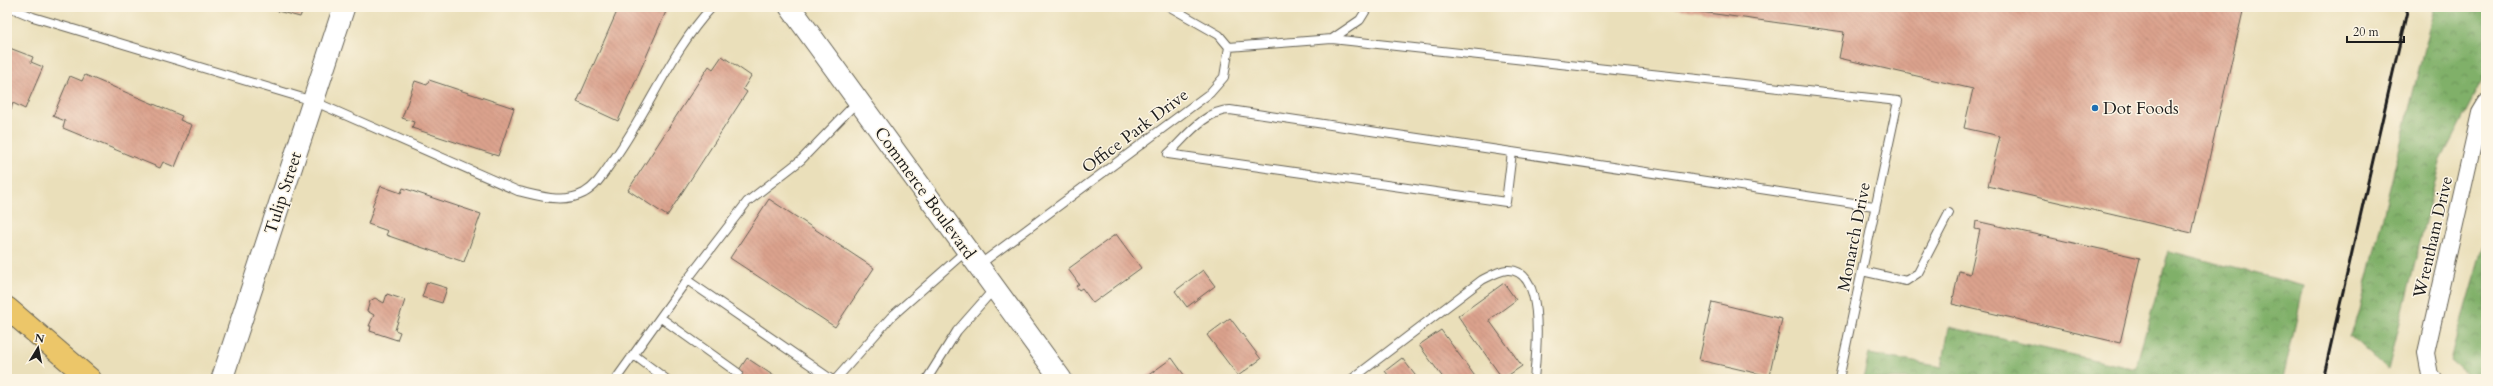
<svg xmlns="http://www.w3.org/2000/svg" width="2493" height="386" viewBox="0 0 2493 386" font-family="Cardo,serif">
<defs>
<pattern id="forest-crowns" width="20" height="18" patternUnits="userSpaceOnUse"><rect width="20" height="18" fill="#80b069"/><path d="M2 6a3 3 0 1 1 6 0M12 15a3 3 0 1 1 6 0" fill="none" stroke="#688e56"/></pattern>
<pattern id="building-back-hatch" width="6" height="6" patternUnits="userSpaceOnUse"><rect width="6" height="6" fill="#dba28d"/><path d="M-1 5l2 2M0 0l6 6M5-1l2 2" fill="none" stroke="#bb8b79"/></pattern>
</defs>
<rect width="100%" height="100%" fill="#fcf5e5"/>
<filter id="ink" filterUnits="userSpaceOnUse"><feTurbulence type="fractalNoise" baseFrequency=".025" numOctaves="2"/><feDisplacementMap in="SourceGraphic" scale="8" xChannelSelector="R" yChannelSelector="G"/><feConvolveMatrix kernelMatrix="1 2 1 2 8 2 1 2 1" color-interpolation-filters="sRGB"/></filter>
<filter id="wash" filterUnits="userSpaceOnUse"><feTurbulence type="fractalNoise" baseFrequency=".012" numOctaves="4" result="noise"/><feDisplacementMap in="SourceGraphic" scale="16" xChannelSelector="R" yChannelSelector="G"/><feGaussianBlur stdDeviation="0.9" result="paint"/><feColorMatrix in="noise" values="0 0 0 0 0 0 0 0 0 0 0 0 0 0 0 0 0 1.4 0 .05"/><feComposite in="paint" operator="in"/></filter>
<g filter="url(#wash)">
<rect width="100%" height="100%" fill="#eadfba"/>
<path fill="url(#forest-crowns)" stroke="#4e6642" d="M2434,7h52v66l-46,89 -52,208 -38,-34 9,-22z
M2486,235v144h-14l-22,-19z
M2169,251l135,35 -21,93h-420l6,-25 73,13 7,-40 186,42z"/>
<g id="blocks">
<path fill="url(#building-back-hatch)" d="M271,7h33l-4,10 -30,-8z
M619,7h49l-50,114 -41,-19z
M1665,7h579l-52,226 -204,-47 12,-50 -36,-8 9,-39 -134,-31 5,-26z
M7,47l26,10 -2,5 12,5 -18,42 -12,-6 -2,7 -4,-2z
M722,56l29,20 -8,13 4,3 -80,124 -39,-26 81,-124 4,3z
M85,75l97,41 -2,4 12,5 -17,42 -12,-5 -3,6 -97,-40 2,-7 -12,-5 17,-40 12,5z
M429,80l85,28 -16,48 -86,-28 2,-6 -12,-4 13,-37 12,4z
M381,186l20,7 2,-5 78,26 -17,48 -78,-27 2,-4 -20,-7 6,-17 -2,-1z
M769,199l105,69 -39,59 -105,-69z
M1976,221l164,37 -20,85 -168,-39 7,-33 11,3 10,-44 -5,-1z
M1116,234l25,34 -48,35 -11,-15 -3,2 -3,-4 3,-2 -11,-15z
M1203,270l12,16 -28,21 -12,-16z
M427,282l20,6 -5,15 -20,-6z
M1504,283l12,17 -27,20 33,46 -19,13 -45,-63z
M387,294l18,6 -10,30 5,2 -3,8 -27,-9 1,-5h-2l5,-11 -7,-4 3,-10 5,-3 9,5z
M1712,302l70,17 -13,57 -70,-16z
M1230,318l31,41 -23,17 -31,-41z
M1441,330l36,49h-33l-25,-34z
M747,358l27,18 -2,3h-39z
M1172,358l15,21h-44z
M1402,358l16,21h-27l-6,-8z"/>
</g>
</g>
<g filter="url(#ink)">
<use href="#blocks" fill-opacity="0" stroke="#646053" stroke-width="1"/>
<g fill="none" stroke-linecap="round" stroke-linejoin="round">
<g stroke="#646053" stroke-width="10">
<path id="service" d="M9,7l24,10 280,84 205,90c22,5 45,13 66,2 14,-8 21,-22 30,-34 35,-49 57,-108 98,-152
M1332,39l566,62 -59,278
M1229,47l103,-8 28,-19 8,-13
M1512,152l-6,50 -338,-48c17,-16 37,-44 62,-44l644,96
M979,265l231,-172 14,-16 5,-30 -10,-12 -49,-28
M1862,271l44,10 12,-8 31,-60
M661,318l77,55
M634,355l32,24
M616,379l71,-99
M831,379l-144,-99 60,-78 54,-42 57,-59
M836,379l55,-62 75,-66
M927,379l30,-48 37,-42
M1352,379l130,-99c8,-4 16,-9 25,-10 40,-2 29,86 27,109"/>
</g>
<g stroke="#646053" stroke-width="18">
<path id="minor" d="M2434,379l-4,-4 -4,-22 54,-240 6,-10"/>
</g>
<g stroke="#646053" stroke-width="23">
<path id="tertiary" d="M790,7l271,372
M222,379l122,-372"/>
</g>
<g stroke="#646053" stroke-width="24">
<path id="motorway" d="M7,308l83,71"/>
</g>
<use href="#service" stroke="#fff" stroke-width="8"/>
<use href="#minor" stroke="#fff" stroke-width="16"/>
<use href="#tertiary" stroke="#fff" stroke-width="21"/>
<use href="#motorway" stroke="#ecc669" stroke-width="22"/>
<path stroke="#1c1c1c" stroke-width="3" d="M2323,379l85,-372"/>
</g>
</g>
<circle fill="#1f6fb2" stroke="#fcf5e5" stroke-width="1.5" cx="2095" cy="108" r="4"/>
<g text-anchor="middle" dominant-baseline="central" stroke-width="3" stroke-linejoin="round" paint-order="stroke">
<g font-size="17" fill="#1c1c1c" stroke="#fcf5e5" text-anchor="start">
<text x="2103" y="108">Dot Foods</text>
</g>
<g font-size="17" fill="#1c1c1c" stroke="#fcf5e5">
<text transform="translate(1135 131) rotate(-37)">Office Park Drive</text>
<text transform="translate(283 193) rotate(-72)">Tulip Street</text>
<text transform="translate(925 193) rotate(54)">Commerce Boulevard</text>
<text transform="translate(1854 237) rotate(-79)">Monarch Drive</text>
<text transform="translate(2433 237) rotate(-77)">Wrentham Drive</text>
</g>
</g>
<rect width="2493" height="386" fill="none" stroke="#fcf5e5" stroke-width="24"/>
<g transform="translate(38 348) rotate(10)" stroke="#fcf5e5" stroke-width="3" paint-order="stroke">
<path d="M0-3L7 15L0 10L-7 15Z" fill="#1c1c1c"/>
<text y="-6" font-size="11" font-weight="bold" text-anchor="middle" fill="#1c1c1c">N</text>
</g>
<path d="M2347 36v6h57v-6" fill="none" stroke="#1c1c1c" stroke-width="2"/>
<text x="2353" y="36" font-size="12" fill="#1c1c1c" stroke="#fcf5e5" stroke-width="3" paint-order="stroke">20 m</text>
</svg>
